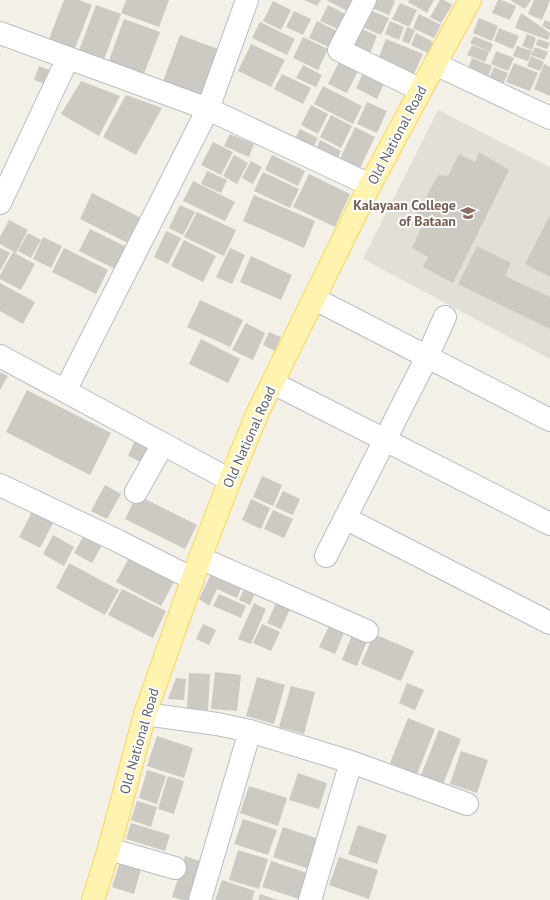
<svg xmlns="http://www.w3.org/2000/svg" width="550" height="900" viewBox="0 0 550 900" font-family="'PT Sans',sans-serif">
<rect width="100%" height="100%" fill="#f2f0e7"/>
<path fill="#e2dfd6" d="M438,110l112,57v192l-187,-100z"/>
<path fill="#cdcac4" d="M64,0h15l13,5 -17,43 -26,-9z
M126,0h43l-10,27 -38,-14z
M304,0h17l-4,6z
M326,0h31l-6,13z
M374,0h18l3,1 -6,14 -19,-8z
M409,0h25l-7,13 -19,-11z
M440,0h4l8,5 -11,18 -11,-6z
M498,0h3l15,6 -6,14 -18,-7z
M512,0h19l-6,9 -14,-8z
M534,0h16l-8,20 -14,-6z
M273,1l18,9 -10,20 -18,-9z
M400,3l17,7 -8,17 -17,-8z
M96,5l25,9 -18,48 -25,-9z
M328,5l19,10 -7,15 -20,-9z
M367,9l22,9 -8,17 -21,-9z
M294,11l17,8 -8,16 -17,-8z
M521,13l29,20 -2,7 -33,-12z
M419,14l22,11 -7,13 -21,-10z
M479,18l19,8 -6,15 -19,-8z
M124,19l36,13 -18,47 -35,-13z
M545,20l5,2v8l-8,-4z
M317,21l22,11 -8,16 -22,-10z
M390,21l14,6 -5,13 -14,-6z
M260,22l35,17 -8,16 -35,-17z
M358,27l19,9 -9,22 -20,-8z
M407,27l8,3 -6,14 -7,-3z
M499,28l20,8 -6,13 -19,-8z
M416,33l17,9 -5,11 -17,-8z
M527,34l9,4 -4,12 -10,-4z
M180,35l38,14 -18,49 -38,-14z
M474,36l19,8 -3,8 -20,-9z
M303,37l25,12 -10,21 -25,-12z
M386,39l37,15 -9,20 -36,-15z
M538,39l12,4 -3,6 -11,-4z
M251,44l34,16 -14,27 -33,-16z
M472,45l17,7 -4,10 -18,-7z
M517,46l15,5 -4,10 -15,-5z
M535,47l13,5 -4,8 -13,-5z
M496,51l18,7 -6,13 -17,-7z
M531,56l13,6 -4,9 -13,-5z
M472,58l20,8 -5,14 -20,-9z
M339,62l19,9 -11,22 -19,-9z
M514,63l24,10 -8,18 -24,-9z
M544,64l6,3v29l-16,-7z
M303,65l19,10 -6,12 -20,-9z
M39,66l14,5 -6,14 -13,-5z
M494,67l14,6 -6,14 -14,-6z
M364,71l21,11 -8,17 -21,-11z
M282,74l29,14 -8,16 -29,-15z
M81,81l39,15 -21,40 -38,-22z
M323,86l39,20 -9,18 -39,-20z
M126,95l36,13 -26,47 -33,-18z
M367,102l20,9 -10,22 -20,-9z
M311,105l17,9 -10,20 -17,-9z
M331,115l21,11 -11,22 -21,-11z
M355,127l20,10 -17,35 -20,-9z
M300,129l18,9 -6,12 -18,-9z
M230,134l24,10 -5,13 -25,-11z
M320,140l21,11 -5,11 -21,-11z
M213,142l20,10 -12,23 -20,-10z
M479,152l30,18 -56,113 -30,-16 5,-10 -16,-9 11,-24 -7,-8 22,-41 10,1 11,-22 16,8z
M234,155l14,8 -11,21 -14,-8z
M272,155l33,16 -7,15 -33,-16z
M251,161l11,6 -9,17 -11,-6z
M207,171l20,9 -6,13 -20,-9z
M263,172l36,17 -9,19 -36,-17z
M309,174l41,20 -15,33 -42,-20z
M193,181l42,21 -10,19 -42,-20z
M92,193l55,28 -13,25 -54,-27z
M254,195l61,26 -11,27 -61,-27z
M180,205l15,7 -12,23 -14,-7z
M197,212l39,18 -12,26 -40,-19z
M550,215v62l-25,-13z
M9,220l19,10 -12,23 -16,-9v-7z
M90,229l36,18 -11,22 -36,-18z
M166,231l15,7 -13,26 -14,-7z
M28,233l13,7 -10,18 -13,-7z
M43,237l19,9 -11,22 -18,-9z
M184,240l32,16 -13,26 -32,-16z
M477,246l34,17 -6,13 45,21v32l-92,-45z
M0,248l10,5 -10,18z
M64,248l44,22 -12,24 -44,-22z
M230,248l15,7 -13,29 -16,-7z
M13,252l22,12 -14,26 -21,-11v-4z
M251,256l41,19 -11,25 -41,-18z
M0,283l35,19 -12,22 -23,-13z
M200,300l43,20 -13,27 -43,-20z
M246,323l19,10 -12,27 -21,-10z
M269,332l12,5 -6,14 -12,-6z
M201,339l39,20 -12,24 -39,-19z
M0,372l8,4 -8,14z
M27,390l84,43 -21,42 -84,-43z
M135,440l21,10 -7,16 -21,-10z
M262,476l20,9 -9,21 -20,-9z
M105,485l16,9 -14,25 -16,-8z
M283,491l17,8 -7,16 -18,-8z
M137,495l60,30 -12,24 -60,-30z
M251,499l19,9 -9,21 -19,-9z
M33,510l21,11 -14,27 -21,-11z
M273,510l20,9 -9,19 -20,-9z
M87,530l18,10 -13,23 -18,-10z
M53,535l21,12 -10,19 -21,-12z
M131,554l45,24 -15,28 -45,-24z
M69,563l50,27 -14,25 -49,-27z
M213,570l30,14 -6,14 -20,-9 -8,17 -10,-7z
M246,585l10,5 -6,15 -11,-5z
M122,589l44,22 -13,27 -45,-23z
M219,594l27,12 -5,12 -28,-12z
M254,603l12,6 -15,35 -13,-5z
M276,603l14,6 -9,20 -14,-6z
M203,624l13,6 -7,15 -13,-6z
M262,624l18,8 -9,19 -18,-8z
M329,626l15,7 -9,21 -16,-7z
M374,634l40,17 -13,30 -40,-17z
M352,635l15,6 -10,25 -15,-6z
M215,672l26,3 -4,36 -26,-2z
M189,673l21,1 -2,36 -21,-1z
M257,677l28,8 -11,39 -28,-8z
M176,678l10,1 -2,21 -16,-1z
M407,683l17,7 -9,20 -16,-7z
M291,686l24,6 -11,42 -25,-7z
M408,718l27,11 -18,45 -27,-11z
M439,730l22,9 -18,45 -22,-9z
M157,736l36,12 -9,30 -37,-12z
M461,751l27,9 -11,33 -27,-9z
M147,770l19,6 -9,28 -18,-6z
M298,773l29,10 -8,26 -30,-9z
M168,776l16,5 -10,33 -16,-5z
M249,786l38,12 -9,28 -38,-13z
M137,801l20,6 -6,20 -20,-7z
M243,819l34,11 -9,25 -34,-11z
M131,823l39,12 -5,16 -39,-12z
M358,825l29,10 -10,29 -29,-10z
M283,827l36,12 -10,30 -36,-12z
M238,850l30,9 -9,30 -30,-9z
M185,856l17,6 -12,38h-8l-10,-3z
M339,857l39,13 -9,29 -40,-14z
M271,861l36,12 -8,26 -37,-12z
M120,862l21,7 -7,25 -22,-7z
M222,880l33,11 -3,9h-37z
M260,894l17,6h-19z"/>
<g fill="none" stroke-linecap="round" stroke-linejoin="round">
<g stroke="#b9bdc2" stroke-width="24">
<path id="minor" d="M365,0l-26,50 82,40
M0,33l208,76 162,76
M435,64l115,54
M0,203l68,-145
M315,299l235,121
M0,356l230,124
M273,383l277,141
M65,391l143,-282 39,-109
M0,485l118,56 75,38
M136,492l27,-48
M345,518l205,105
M326,556l101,-199 18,-40
M200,558l167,73
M145,714l72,10 33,7 101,31 -41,138
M351,762l116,42
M109,849l66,19
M200,900l50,-169"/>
</g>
<g stroke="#ffd453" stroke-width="24">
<path id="major" d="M93,900l16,-51 36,-135 55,-156 30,-78 28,-68 112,-227 51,-95 49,-90"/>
</g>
<use href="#minor" stroke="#fff" stroke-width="22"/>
<use href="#major" stroke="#fff4af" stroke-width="22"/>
</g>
<defs>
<g id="university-bare" transform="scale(1.2)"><path d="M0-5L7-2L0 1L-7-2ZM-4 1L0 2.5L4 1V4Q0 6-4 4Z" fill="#8d6e63" stroke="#fff" stroke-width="2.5" paint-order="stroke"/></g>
</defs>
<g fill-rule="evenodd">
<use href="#university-bare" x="468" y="213"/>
</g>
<g text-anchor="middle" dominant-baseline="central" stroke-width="4" stroke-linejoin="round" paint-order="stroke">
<g font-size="14" fill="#5e6369" stroke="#fff">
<text transform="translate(397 135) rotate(-62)">Old National Road</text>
<text transform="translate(249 437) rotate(-66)">Old National Road</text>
<text transform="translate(139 741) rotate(-74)">Old National Road</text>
</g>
<g font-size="14" font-weight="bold" fill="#785e54" stroke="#fff" text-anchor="end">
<text x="456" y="205">Kalayaan College<tspan x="456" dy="16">of Bataan</tspan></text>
</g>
</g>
</svg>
